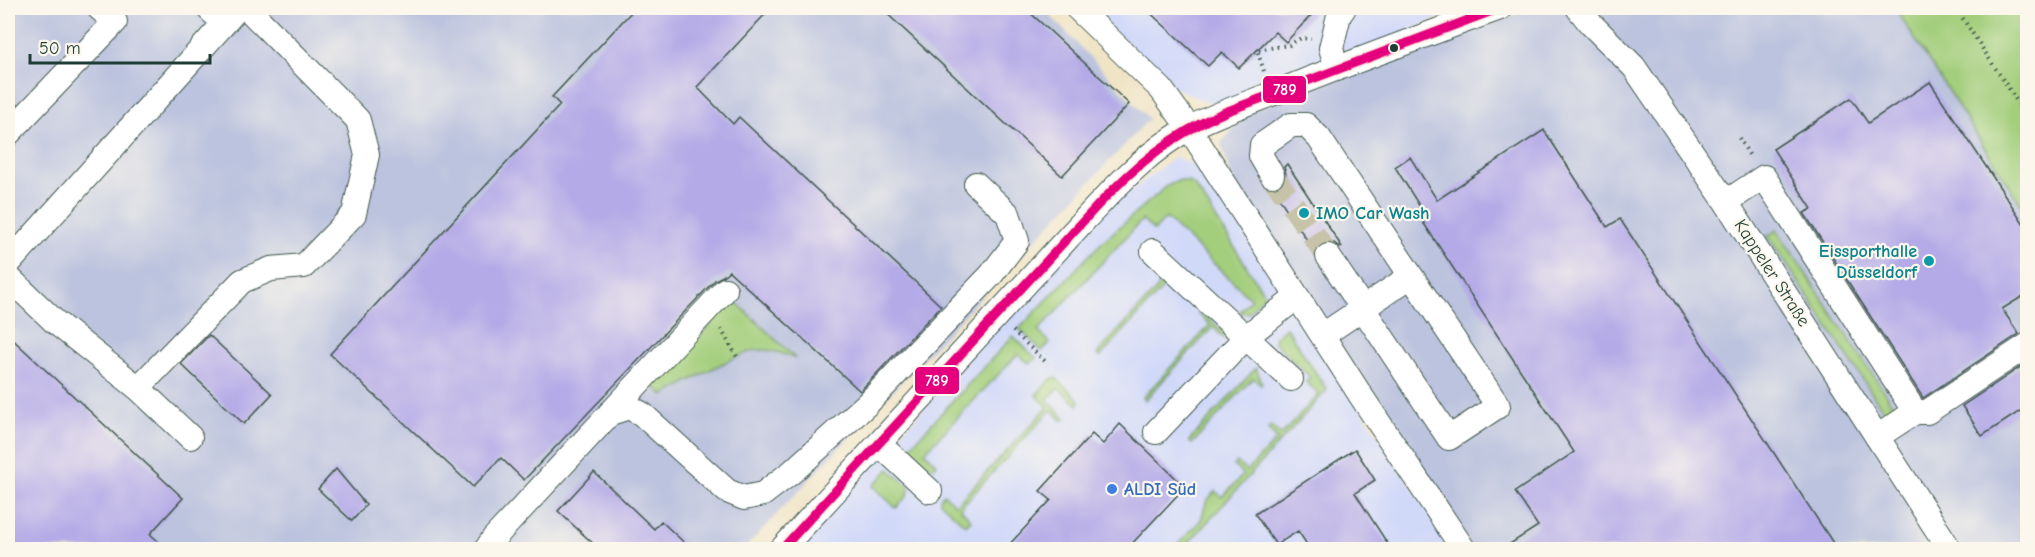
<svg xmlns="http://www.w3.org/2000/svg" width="2035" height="557" viewBox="0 0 2035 557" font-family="'Comic Neue',sans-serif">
<rect width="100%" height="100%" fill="#fbf7ec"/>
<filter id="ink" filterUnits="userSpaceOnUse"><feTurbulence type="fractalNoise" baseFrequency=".0167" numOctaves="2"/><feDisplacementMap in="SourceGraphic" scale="12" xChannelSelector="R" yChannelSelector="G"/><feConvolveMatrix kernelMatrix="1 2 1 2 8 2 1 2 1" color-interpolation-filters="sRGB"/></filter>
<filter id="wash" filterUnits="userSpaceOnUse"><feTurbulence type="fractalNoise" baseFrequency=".008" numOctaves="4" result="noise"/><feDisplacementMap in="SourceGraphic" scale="24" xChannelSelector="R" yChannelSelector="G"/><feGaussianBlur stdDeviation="1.35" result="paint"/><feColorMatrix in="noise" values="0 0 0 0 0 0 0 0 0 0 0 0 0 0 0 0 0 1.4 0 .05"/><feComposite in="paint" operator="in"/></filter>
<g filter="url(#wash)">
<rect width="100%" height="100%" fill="#f0e4c6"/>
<path fill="#d1d9f9" d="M1089,8h374l-242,101 -48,-22z
M1175,157l28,11 250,382h-657l299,-332z"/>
<path fill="#bbc3de" d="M8,8h1035l106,111 -405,430h-736z
M1533,8h362l132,206v335h-555l-239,-366 -12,-40 27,-31z"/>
<path fill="#a3ce7b" stroke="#618658" stroke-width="1.5" d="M1895,8h123l9,14v192z
M1180,180l10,2 6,5 69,108 -17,18h-6l-2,-2 11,-12 -85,-81 -12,13 -12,-11 -104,111 12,12 -8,8 -23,-22 82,-86 66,-57z
M1777,230l119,180 -9,6 -119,-180z
M1154,268l27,26 -2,2 -12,-12 -67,73 -3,-3 67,-73 -12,-11z
M734,300l62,59c-12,-5 -24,-10 -37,-9 -19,1 -76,35 -95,45l-12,-10z
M1200,310l28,26 -3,3 -12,-12 -68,73 -2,-3 67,-72 -12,-12z
M1286,327l41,63 -144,159h-10l28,-29 5,-18 9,-11 7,6 21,-22 -9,-9 3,-4 10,9 30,-32 -9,-9 3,-4 10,9 38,-41 -13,-12 4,-5 -36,-35 1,-5z
M1013,336l23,22 -6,6 -12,-10 -93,98 12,12 -3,3 -7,-1 -19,-17z
M1256,368l6,15 -1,2 -8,-7 -61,66 -3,-3z
M1052,378h4l24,23 -2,4 -20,-17 -11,12 19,19 -4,1 -11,-10 -91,98 11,12 -4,4h-3l-24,-22v-4l4,-4 12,11 92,-98 -12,-12z
M889,469l20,17c2,9 -7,16 -13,22l-23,-22z"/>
<g id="blocks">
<path fill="#b4aae7" d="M635,8h136l-74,79 36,37 6,-7 202,189 -81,85 -131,-120 -6,5 -8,4 -191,200 -23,-22 -28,29 -143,-133 230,-249 -8,-8z
M881,8h144l104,96 -67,72z
M1145,8h173l-32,34 -11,-10 -36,36 -17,-16 -14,14z
M1930,82l98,148v63l-26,16 17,25 -96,64 -119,-185 8,-4 -39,-60 78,-51 17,25z
M1544,130l63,97 13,-8 217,330h-335l36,-23 -23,-34 59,-40 -157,-239 5,-3 -27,-43 15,-10 27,43z
M1287,164l55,83 -2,1 -6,-5 -7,-1 -7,3 -5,7 -42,-63 7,-2 5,-5 1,-8 -2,-7z
M8,335l175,163 -33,36 17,15h-159z
M209,335l63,59 -28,30 -63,-60z
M2028,362v44l-46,30 -20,-30z
M1120,424l65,63 -58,62h-122l46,-49 -11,-9 52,-57 11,10z
M1355,449l20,31 -20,13 36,56h-81l-12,-18 -22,14 -21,-31z
M336,469l30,36 -14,16 -34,-32z
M594,472l60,57 7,-8 30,28h-92l-41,-38z"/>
</g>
</g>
<g filter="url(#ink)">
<use href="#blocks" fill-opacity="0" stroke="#3e564a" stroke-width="1.5"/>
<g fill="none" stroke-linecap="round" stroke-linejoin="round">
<path stroke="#c6c3a9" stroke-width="24" stroke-dasharray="24 12" stroke-linecap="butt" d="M1272,175l56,81"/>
<g stroke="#3e564a" stroke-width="26">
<path id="minor" d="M208,8l16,15
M1077,8l84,81 28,39 174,271 101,151
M1578,8l12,15 44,44 92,135 224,348
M1337,69l-6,-21 8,-33 5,-7
M8,134l107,-112 -16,-14
M1272,175l-11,-19 1,-11 29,-20h15l13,13 179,268 -49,32 -121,-182
M1726,202l38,-25 151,235
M1153,251l138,128
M8,264l230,-256
M8,277l46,44 84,67 52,49
M1323,335l88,-59
M138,388l104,-107 29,-12 33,-3 50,-52 13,-59 -9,-35 -111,-112
M610,413l19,-6 13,7 85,77 17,7 19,-4 30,-23 74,-67 124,-129 26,-34 -9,-27 -32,-30
M1156,432l90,-95 51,-40
M1877,437l38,-25h12l101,-67
M879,444l51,47
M486,550l8,-12 231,-248
M781,550l306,-333c30,-32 63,-68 103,-89 30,-16 65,-27 97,-40 70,-28 141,-54 213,-80"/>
</g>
<path stroke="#3e564a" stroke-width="4" stroke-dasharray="1.5 4.5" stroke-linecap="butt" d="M1956,8l72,110
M1264,71l-7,-21 32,-5 12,-7 10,1
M1739,138l12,20
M721,329l16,28
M1013,331l35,33"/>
<use href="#minor" stroke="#fff" stroke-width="24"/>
<g stroke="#fbf7ec" stroke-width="14">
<path id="bus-1" d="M781,550l317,-345c39,-41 75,-71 127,-93l275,-104"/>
</g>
<use href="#bus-1" stroke="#e5007d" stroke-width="9"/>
</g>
</g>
<circle fill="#1f3d34" stroke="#fbf7ec" stroke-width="2" cx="1394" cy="48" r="5"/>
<g fill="#0f9aa8" stroke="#fbf7ec" stroke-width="2">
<circle cx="1304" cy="213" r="6"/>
<circle cx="1929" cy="261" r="6"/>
</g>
<circle fill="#3f7fe0" stroke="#fbf7ec" stroke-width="2" cx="1112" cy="489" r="6"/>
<g text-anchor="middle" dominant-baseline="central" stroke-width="4.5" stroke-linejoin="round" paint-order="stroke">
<g font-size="18" font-weight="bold" fill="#0d838f" stroke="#fbf7ec" text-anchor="start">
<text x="1316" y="213">IMO Car Wash</text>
<text x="1917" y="251" text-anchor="end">Eissporthalle<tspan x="1917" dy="21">Düsseldorf</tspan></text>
</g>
<g font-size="18" fill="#1f3d34" stroke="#fbf7ec">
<text transform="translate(1772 273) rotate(57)">Kappeler Straße</text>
</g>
<g font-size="18" font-weight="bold" fill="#366cbe" stroke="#fbf7ec" text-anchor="start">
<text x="1124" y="489">ALDI Süd</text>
</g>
</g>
<g stroke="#fbf7ec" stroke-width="2">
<rect x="1262" y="75" width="45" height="29" rx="6" fill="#e5007d"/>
<rect x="914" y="366" width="46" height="29" rx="6" fill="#e5007d"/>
</g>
<g font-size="16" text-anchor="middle" font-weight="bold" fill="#fff">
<text x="1285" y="95">789</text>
<text x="937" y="386">789</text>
</g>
<rect width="2035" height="557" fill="none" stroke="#fbf7ec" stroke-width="30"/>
<path d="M30 54v9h180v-9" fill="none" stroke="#1f3d34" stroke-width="3"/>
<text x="39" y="54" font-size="18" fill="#1f3d34" stroke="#fbf7ec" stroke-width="4.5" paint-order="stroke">50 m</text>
</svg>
